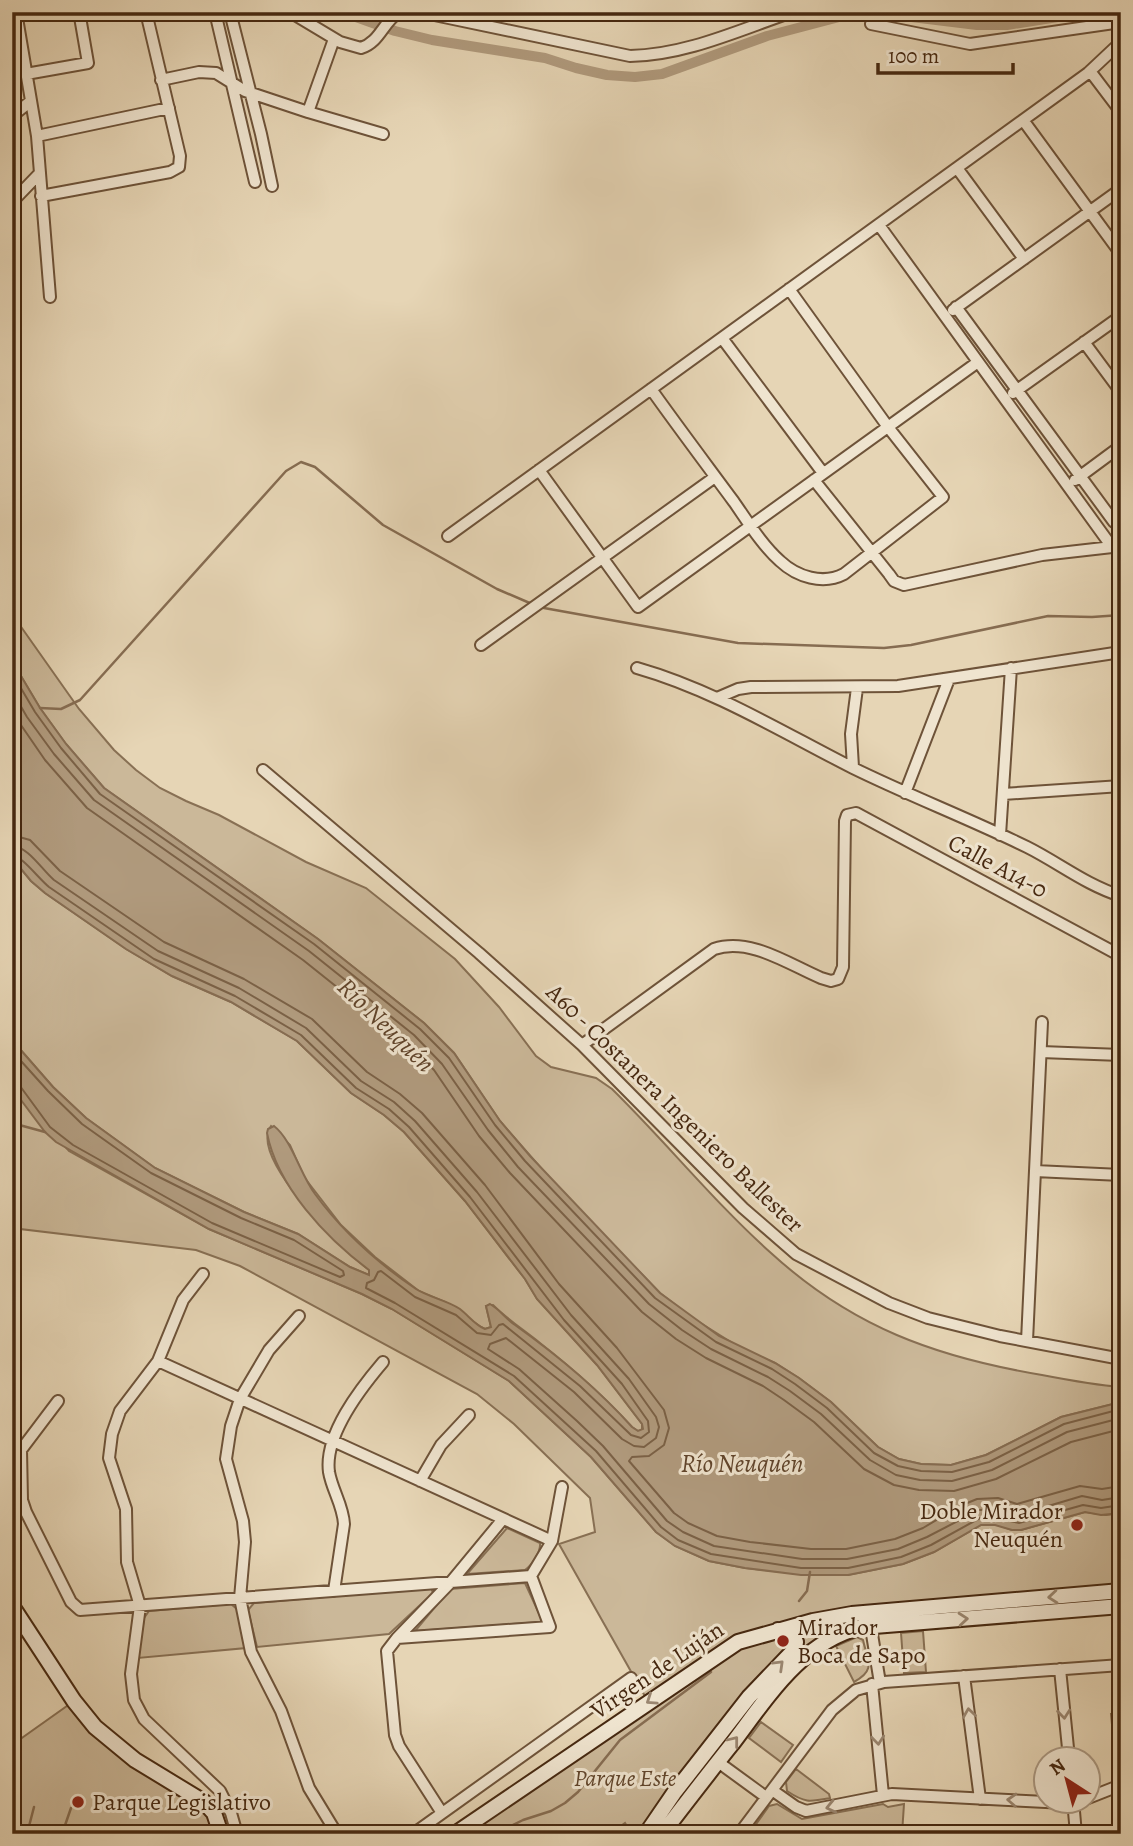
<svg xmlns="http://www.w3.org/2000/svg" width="1133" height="1846" viewBox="0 0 1133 1846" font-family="Alegreya,serif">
<rect width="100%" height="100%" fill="#e6d5b5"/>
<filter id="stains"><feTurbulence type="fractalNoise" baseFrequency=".00286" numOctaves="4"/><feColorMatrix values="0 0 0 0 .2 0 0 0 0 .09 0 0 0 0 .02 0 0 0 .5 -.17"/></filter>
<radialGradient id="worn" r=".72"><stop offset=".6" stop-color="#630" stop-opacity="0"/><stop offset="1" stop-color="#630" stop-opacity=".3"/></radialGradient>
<path fill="#cbb899" stroke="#887054" stroke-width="2" d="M12,614l67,95 35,41 22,20 24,18 26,13 33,14 87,47 60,26 89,71 44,48 37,49 15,11 45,11 16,11c54,53 102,113 159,164 81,74 164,104 271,122 26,5 52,10 79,12v15l-60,15 -75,38 -35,10 -30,-1 -22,-5 -21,-12 -47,-45 -32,-24 -24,-15 -33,-14 -51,-32 -31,-24 -99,-102 -61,-70 -46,-68 -30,-30 -106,-84 -214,-151 -38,-44 -26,-36 -28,-47z
M12,858l19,23 14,12 81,56 46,27 59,26 66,39 54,52 33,22 20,17 61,69 60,78 12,20 60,66 45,59v6l-4,1 -6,-4c-28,-31 -60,-59 -92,-84 -16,-13 -32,-23 -47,-38l-7,1 5,21 -6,2 -4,-2 -36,-25 -26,-11 -44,-34 -34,-32 -37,-48 -14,-32 -19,-19c-23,31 74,126 98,144v5l-19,-8 -52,-33 -54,-22 -89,-44 -69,-50 -33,-31 -41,-47z
M12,1088l57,63 140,78 153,65 30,15 117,72 82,76 65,75 19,14 34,15 36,7 64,7h39l55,-11 31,-12 47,-27 14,-1 17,6h9l64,-18 21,3 15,-2v74l-379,48 -96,63 -87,-154 36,-12 -5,-34 -76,-74 -37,-30 -237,-128 -44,-16 -184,-22z
M507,1528l33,15c1,9 -8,22 -15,27l-58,4z
M525,1583l17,37 -2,2 -125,9 35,-42z
M431,1588l2,5 -44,41 -132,13 -9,-37 6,-7z
M231,1604l7,6 8,38 -108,10 6,-40 5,-7z
M856,1620l-42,23 -158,191h-7l99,-132 48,-49 -2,-21 29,-9z
M923,1631l3,41 -22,1 -3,-40z
M780,1634l12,10 -150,190h-10l-7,-11 -15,11h-148l273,-186z
M857,1637l6,3c5,22 13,30 -9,42l-18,-36z
M74,1701l131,111 10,22h-203v-89z
M1121,1713v63l-4,2 -6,-64z
M761,1722l32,23 -12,17 -32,-24z
M796,1769l33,25 1,4c-21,4 -25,5 -43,-7l-1,-9z
M777,1804l25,15 81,-15 5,3 16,-3 -2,30h-153l20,-28z"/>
<path fill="#b09a7d" stroke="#866c51" stroke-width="2" d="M12,661l28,47 26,36 38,44 214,151 106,84 30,30 46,68 30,35 130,137 59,43 56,27 24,15 32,24 47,45 21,12 22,5 30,1 35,-10 75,-38 60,-15v111l-20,2 -16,-3 -64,18h-9l-17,-5h-14l-47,27 -31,12 -55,11h-47l-56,-7 -36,-7 -34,-15 -19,-14 -65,-75 -82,-76 -117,-72 -30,-15 -153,-65 -153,-87 -11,-10 -33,-44v-48l41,47 33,31 69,50 89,44 54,22 52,33 19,8v-5c-43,-32 -92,-84 -102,-137l1,-4 6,-3c18,14 26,48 41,68 27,37 64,70 101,95 14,9 31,11 44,20 9,7 15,16 25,20l6,-2 -5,-21 4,-2c9,5 16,15 25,21 42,30 82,63 117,102l6,4 5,-2 -1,-5 -45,-59 -60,-66 -12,-20 -60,-78 -61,-69 -20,-17 -33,-22 -54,-52 -66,-39 -59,-26 -46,-27 -81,-56 -14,-12 -19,-23z"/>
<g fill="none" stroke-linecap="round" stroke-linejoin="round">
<path stroke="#7b6146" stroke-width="2" d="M12,673l23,39 26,36 39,46 214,150 106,85 29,29 46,67 30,36 130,137 61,44 56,27 23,15 32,24 47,45 24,13 23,5 31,1 37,-10 75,-38 57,-15
M12,691l15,26 27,37 40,46 215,151 105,84 28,29 46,66 30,37 131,137 33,26 29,19 57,28 22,14 31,23 49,46 26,15 24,5 32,1 40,-11 75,-38 54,-14
M12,712l33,48 42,48 216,152 104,83 27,27 45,66 31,37 132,139 34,27 30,19 57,28 21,14 30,22 50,47 30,16 25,5 35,1 42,-12 75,-37 50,-13
M12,835l18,5 30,31 104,71 80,37 68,40 55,53 33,22 22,19 63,72 74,99 58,64 47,62 5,18 -5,17 -15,11 -17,1 -3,4 45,52 14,10 29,13 33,6 61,7h35l49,-10 28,-11 37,-22 17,-7 21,-1 19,6 63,-18 22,3 19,-3
M12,846c17,1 29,23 42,34l104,71 81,37 67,40 55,53 33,21 21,19 62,71 94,123 58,64 27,38 3,10 -3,11 -12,9 -10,-1 -12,-7 -48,-47 -68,-54 -16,6 -2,5 31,20 58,52 26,25 64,75 16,11 31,14 88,13h45l51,-10 29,-12 52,-27 18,-1 21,6 64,-19 20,4 19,-3
M12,855c10,1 27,24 37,32l105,72 81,37 66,39 55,53 33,21 20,18 61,70 94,123 58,64 26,37 1,11 -8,6 -10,-3 -51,-49 -77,-62 -4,1 -8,10 -14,-2 -21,-18 -41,-18 -34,-26 -3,1 -4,8 -7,3 -1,5 29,15 119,73 82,75 65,76 17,13 33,14 90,14h47l53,-11 30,-12 49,-27h16l23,5 64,-18 18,3 20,-3
M12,1051l36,40 34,33 69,49 90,45 53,22 49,31 1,4 -4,2 -128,-54 -139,-78 -23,-18 -30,-41 -8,-2"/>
<path stroke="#866c51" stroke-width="2.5" d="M544,608l194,35 146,5 27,-3 137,-29 44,1 29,-2
M40,708l21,1 19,-9 206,-229 15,-9 14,5 68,58 114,64 35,15
M12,1123l33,9
M799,1601l8,-10 3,-19
M27,1834l7,-27
M62,1834l9,-26
M495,1834l28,-14 28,-9 14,-8 13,-11 42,-52 91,-68"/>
<path stroke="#b09a7d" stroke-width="10" d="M342,12l53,19 37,9 113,18 31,10 31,7 28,2 27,-3 105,-38 76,-20 36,-3 98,12h30l82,-13"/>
<g stroke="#6e5339" stroke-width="14">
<path id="street" d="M16,12l21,124 13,161
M215,12l40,170
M230,12l31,122 11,52
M290,12l50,30 21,6c19,-6 22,-26 38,-36
M420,12l210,44c56,-1 109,-26 162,-44
M871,24l99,20 151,-22
M1090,71l31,41
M26,74l62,-11 -8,-46 1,-5
M161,80l38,-8 17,1 29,18 63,21 26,-73
M308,112l75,22
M12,116l19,-15
M1023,120l98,134
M37,136l132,-28
M957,168l67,91
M41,196l129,-24 9,-5 1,-11 -34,-144
M12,202l26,-27
M879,225l233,322
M956,307l158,215
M953,310l168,-121
M722,338l101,135
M1084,342l37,50
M651,389c27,38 55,75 83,113 14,20 28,43 46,59 17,16 43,24 64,13l99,-77 -55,-70 -99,-138
M1013,393l108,-77
M539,470l99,137 340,-245
M814,480l75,94 5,7 10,4 138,-30 79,-9
M1075,480l46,-34
M448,536l640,-463 33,-31
M481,645l234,-168
M637,668c77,22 145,64 216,100 57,28 117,51 174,79 32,16 59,38 94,49
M717,698l21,-9 13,-2 147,-1 223,-34
M853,767l-2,-33 6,-46
M263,770l216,183 103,92 161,163 53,46 93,49 39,15 72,18 121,23
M905,793l44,-114
M1003,794l118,-8
M1000,835l11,-167
M582,1045l132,-96c36,-12 74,15 107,29l10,3 7,-2 5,-12 2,-146 2,-6 9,-2 265,143
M1041,1052l80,3
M1035,1171l86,4
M203,1274l-20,26 -25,61 -38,50 -8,23 -3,24 17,51 1,53 13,44 -9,68 3,26 10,19 76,72 11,22 6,21
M299,1316l-30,34 -29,49 -9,27 -5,33 17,62 2,21 -5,56 11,54 30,59 28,77 28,46
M1027,1341l15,-319
M158,1361l394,180
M58,1401l-37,49 1,50 4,12 45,90 9,8 451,-34
M420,1481l21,-36 28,-30
M334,1591l10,-67c-1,-19 -12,-34 -15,-52 -5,-37 31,-83 54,-110
M870,1622l10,61
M397,1638l153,-11 -19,-51 21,-35 10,-54
M1060,1669l9,89
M964,1676l16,123
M872,1684l11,111
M718,1762l48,35
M772,1790l24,17 10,4 86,-17 173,9 15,-3
M1088,1798l33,-13
M1073,1800l3,34
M442,1813l-43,-67 -4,-11 -8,-84 10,-13 54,-56 52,-63
M413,1834l218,-156
M739,1834l93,-124 24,-20 28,-8 237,-17"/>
</g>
<g stroke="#462810" stroke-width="18">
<path id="secondary" d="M12,1606l62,95 21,26 40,33 69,42 10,11 7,21
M455,1834l283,-192 75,-21 39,-7 269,-23
M646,1834l28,-41 75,-96 46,-48 1,-7 -5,-8 -13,-4
M662,1834c23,-30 46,-60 70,-90 35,-46 70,-103 130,-117l259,-21"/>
</g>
<use href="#street" stroke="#efe4cf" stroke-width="10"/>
<use href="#secondary" stroke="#efe4cf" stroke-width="14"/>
</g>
<defs><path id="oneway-chevron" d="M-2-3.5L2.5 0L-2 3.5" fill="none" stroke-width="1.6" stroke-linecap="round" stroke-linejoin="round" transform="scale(1.75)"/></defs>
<g stroke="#9a8670">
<use href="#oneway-chevron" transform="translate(1053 1597) rotate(175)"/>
<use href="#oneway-chevron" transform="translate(963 1619) rotate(-5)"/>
<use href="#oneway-chevron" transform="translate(779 1665) rotate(-44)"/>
<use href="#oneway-chevron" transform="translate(651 1700) rotate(146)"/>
<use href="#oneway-chevron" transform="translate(969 1713) rotate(-98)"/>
<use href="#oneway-chevron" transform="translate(1064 1714) rotate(84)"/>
<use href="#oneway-chevron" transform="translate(878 1740) rotate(84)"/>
<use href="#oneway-chevron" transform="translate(734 1741) rotate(-52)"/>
<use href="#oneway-chevron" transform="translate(1012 1800) rotate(-177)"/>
<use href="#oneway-chevron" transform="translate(831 1807) rotate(167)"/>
</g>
<g fill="#8f2418" stroke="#efe4cf" stroke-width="2.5">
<circle cx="1077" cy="1525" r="7"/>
<circle cx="783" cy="1641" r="7"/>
<circle cx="78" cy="1802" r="7"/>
</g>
<g text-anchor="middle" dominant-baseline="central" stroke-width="6" stroke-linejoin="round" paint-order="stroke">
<g font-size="24" fill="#462810" stroke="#efe4cf">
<text transform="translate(998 866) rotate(28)">Calle A14-0</text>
<text transform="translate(675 1108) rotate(44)">A60 - Costanera Ingeniero Ballester</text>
<text transform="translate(657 1670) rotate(-34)">Virgen de Luján</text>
</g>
<g font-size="24" fill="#462810" stroke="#efe4cf" text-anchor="start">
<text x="1063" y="1511" text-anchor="end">Doble Mirador<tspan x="1063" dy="28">Neuquén</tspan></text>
<text x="797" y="1627">Mirador<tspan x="797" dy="28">Boca de Sapo</tspan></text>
<text x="92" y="1802">Parque Legislativo</text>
</g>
<g font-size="24" font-style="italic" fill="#61452b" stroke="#efe4cf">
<text x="625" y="1778">Parque Este</text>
</g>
<g font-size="26" font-style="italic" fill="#60442b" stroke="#efe4cf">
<text transform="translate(386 1025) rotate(44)">Río Neuquén</text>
<text x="742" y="1463">Río Neuquén</text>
</g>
</g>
<rect width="1133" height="1846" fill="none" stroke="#e6d5b5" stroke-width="42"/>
<rect x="14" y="14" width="1105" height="1818" fill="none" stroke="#462810" stroke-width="3.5"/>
<rect x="21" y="21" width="1091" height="1804" fill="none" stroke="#462810" stroke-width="2"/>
<g transform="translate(1067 1780) rotate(324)"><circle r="33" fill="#efe4cf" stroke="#ab9983" stroke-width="2"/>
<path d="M0-5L12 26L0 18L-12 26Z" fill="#8f2418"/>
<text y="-10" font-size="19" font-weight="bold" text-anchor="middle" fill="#462810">N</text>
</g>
<path d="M878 63v10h135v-10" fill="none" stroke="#462810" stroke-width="3.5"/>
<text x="888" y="63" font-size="21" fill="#462810" stroke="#efe4cf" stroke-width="5" paint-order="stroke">100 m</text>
<rect width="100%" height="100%" filter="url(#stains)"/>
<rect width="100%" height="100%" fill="url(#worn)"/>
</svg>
